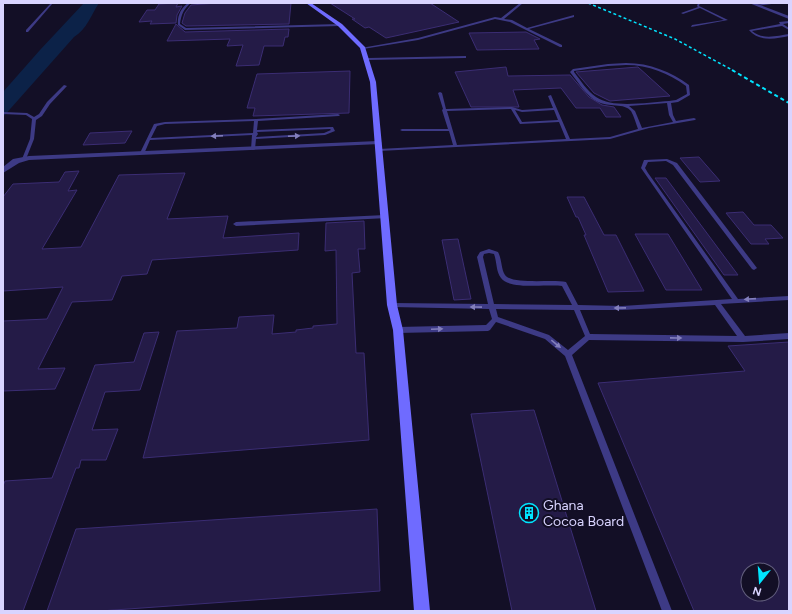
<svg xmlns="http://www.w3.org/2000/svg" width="792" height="614" viewBox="0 0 792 614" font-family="Figtree,sans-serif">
<rect width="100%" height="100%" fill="#130f26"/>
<path fill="#0c2248" d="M84,3h15c-8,12 -12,26 -25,34l-71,80v-25l37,-42z"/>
<path fill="#241b47" stroke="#3b2d73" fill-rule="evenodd" d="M178,3l-2,4 6,-1 -5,9 -1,8 -26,1 2,-3 -13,1 8,-12h8l4,-6z
M217,3h74l-2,21 -103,2 -4,-3 3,-10 6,-8z
M330,3h100l29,19 -73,16 -17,-11 -4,1 -13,-9h3z
M176,24l9,8 104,-3 -1,8h-3l-2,9h-19l-5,19 -23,1 7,-21 -16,1 3,-7 -63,2z
M526,32l14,7 -6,1 5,9 -62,1 -8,-17z
M506,67l2,9 62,-1 19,22 13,8 12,2 7,10h-15l-6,-9h-24l-15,-20 -48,2 6,17h-48l-16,-35z
M638,67l32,29 -60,5 -16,-8 -18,-21z
M350,71l-1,42 -96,3 2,-8h-8l10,-34z
M132,131l-7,12 -42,2 7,-12z
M699,157l21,24 -20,1 -20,-24z
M79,171l-11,20 9,-1 -35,59 39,-2 38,-72 66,-2 -18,46 61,-3 -5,22 76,-5 -1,17 -146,10 -5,14 -25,2 -10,24 -40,2 -34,67 27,-1 -10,21 -52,2v-70l44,-2 16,-32 -60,4v-94l10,-13 46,-2 6,-10z
M655,178h11l72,97h-14z
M567,197h17l20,38h12l28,56 -36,1 -24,-57h2l-8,-18h-2z
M743,212l11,13h17l12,13 -18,1 4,5h-18l-25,-31z
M364,221l1,28h-7l2,23 -8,1 4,80h8l5,87 -226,18 34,-127 60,-3 2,-11 35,-2 -2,19 24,-2v-2l17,-2v-2l24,-2 -1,-74 -11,1 1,-28z
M635,234h33l34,56h-36z
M458,239l13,60 -17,1 -12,-60z
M159,332l-19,58 -35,2 -13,38 26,-1 -12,31h-25l-2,8h-3l-53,143h-20v-125l2,-5 47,-3 43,-113 39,-3 10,-29z
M789,342v269h-95l-96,-228 147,-12 -17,-25zM748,570h24v24h-24z
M534,410l62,201h-84l-41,-197z
M377,509l3,82 -280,20h-53l29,-82z"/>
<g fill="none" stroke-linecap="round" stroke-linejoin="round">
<path fill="#3d3a85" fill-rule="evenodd" d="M51,3h2l-25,29h-2v-2z
M188,3h3c-7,5 -10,12 -11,21l6,4 154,-4 1,1 -1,1 -155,4 -7,-5c-1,-9 3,-17 10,-22z
M520,3h3l-19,16 8,1 15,8 47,-13v2l-45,12 33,16v2h-2l-50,-25 -15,-3 -77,21 -55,9 -2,-1 57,-10 77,-21 6,1z
M698,3h2l-1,3 29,14 -37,7 1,-2 32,-5 -24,-12 -17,6 -2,-1 17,-6 -1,-1z
M769,3h10l-22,3 -1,-1z
M789,21v2l-6,1 6,4v2l-7,-4 -30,5c10,9 25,5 37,3v2c-14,3 -30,6 -40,-6l31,-6 -1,-2z
M466,56v2h-1l-97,2 -2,-1 2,-1z
M626,63c24,0 45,9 63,22l1,10 -12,7 -7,1 2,12 3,6 18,-3 2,1 -1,1 -46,8 -39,11 -231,12 -2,-1 2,-1 74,-4 -4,-14h-47l-2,-1 2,-1h46l-6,-19 1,-1 -5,-16 2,-1 2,1 4,16 66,-2 10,3 31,-2 -5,-12 3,-1 19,44 40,-2 28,-8c-2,-5 -4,-13 -7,-18 -6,-8 -23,-4 -33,-9 -12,-6 -20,-20 -28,-30l3,-3 35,-5zM626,65c23,0 42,8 60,21l1,8 -11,6 -7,1c-20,1 -56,8 -73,-4 -9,-6 -15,-16 -22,-25v-1l34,-5zM667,103l2,12 4,7 -31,6 -7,-17 -6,-5zM511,109l9,15 39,-2 7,17 -109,6 -10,-34zM515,110l7,2 32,-2 4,10 -36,2z
M64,85l3,1 -17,18 -8,12 -6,4 -2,19 -8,20 -4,1v-1l8,-20 2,-20 -6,-4 -23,-1v-2l24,1 7,4 5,-3 8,-12z
M338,114l2,1 -1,1 -81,5 -1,9 75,-3h1l2,4 -10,4 -69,4 -1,10 -2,1 -2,-1 1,-14 -102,5 -6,14 -4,-1 14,-29 11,-2 91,-3zM254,121l-1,12 -102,5 6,-12 8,-2zM330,129l1,1 -7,3 -68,4 2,-3 -1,-2z
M667,159l10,4 80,105 -3,2 -2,-1 -79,-104 -7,-4 -18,1 -3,6 3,5 90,126 51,-3v4l-68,4 24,32 44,-3v6l-46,3 -154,-2 -17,15 100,256h-10l-97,-255 -20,-17 -49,-17 -6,8 -2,1 -90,2 -2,-1 -1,-2 1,-2 2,-1 88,-2 6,-6 -3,-10 -97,-2h-2l-1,-2 1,-2h2l96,1 -11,-47 3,-5 9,-3 9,3c4,7 3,17 7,23 7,10 48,4 61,7l12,23 44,1 110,-7 -91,-131 3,-8zM489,253l5,1c3,8 2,18 7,24 8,12 47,6 61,8l10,19 -78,-1 -11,-47 1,-3zM715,305l22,31 -147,-2 -10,-24h42zM496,309l78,1 11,26 -17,14 -19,-15 -51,-18z
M385,215l2,1v2l-151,8 -3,-2 3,-2z"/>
<path fill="#3d3a85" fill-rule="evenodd" d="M749,3h6l34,13v3z
M378,141l4,2 -2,1 -351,16 -10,3 -16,10v-6l10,-8 16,-3z"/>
<path fill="#6f6bff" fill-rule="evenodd" d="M306,3h5l31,21 23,23 11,35 21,223 6,25 27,281h-16l-21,-281 -6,-25 -17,-223 -10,-34 -22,-22z"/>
<path stroke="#00e5ff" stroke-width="1.5" stroke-dasharray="3 2.5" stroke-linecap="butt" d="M588,3l87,36 59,32"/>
<path stroke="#00e5ff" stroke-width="2" stroke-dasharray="4 3" stroke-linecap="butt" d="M732,70l57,33"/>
</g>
<defs><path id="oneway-solid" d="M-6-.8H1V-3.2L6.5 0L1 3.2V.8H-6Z"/></defs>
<g fill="#837fbc">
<use href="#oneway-solid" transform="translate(217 136) rotate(177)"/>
<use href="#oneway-solid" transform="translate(294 136) rotate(-3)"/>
<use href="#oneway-solid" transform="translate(750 299) rotate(176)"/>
<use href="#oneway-solid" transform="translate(476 307) rotate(-179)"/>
<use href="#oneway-solid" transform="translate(620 308) rotate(179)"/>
<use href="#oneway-solid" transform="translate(437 329) rotate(-2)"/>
<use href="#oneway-solid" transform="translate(676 338) rotate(1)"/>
<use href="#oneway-solid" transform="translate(556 344) rotate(39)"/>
</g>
<defs>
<g id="building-ring" transform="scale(1)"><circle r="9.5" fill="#130f26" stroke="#00e5ff" stroke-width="1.5"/><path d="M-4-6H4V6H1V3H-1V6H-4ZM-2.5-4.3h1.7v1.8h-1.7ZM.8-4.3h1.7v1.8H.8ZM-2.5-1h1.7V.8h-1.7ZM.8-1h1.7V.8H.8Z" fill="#00e5ff"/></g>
</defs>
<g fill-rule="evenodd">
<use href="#building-ring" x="529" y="513"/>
</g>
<g text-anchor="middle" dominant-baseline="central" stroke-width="4" stroke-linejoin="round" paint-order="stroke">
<g font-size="14" fill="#d9d4ff" stroke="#130f26" text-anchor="start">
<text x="543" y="505">Ghana<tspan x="543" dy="16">Cocoa Board</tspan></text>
</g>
</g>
<rect width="792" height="614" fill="none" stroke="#d9d4ff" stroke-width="8"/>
<g transform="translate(760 582) rotate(197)"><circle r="19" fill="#130f26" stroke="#625e7d"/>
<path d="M0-3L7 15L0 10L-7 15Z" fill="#00e5ff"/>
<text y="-6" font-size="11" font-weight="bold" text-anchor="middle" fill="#d9d4ff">N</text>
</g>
</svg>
